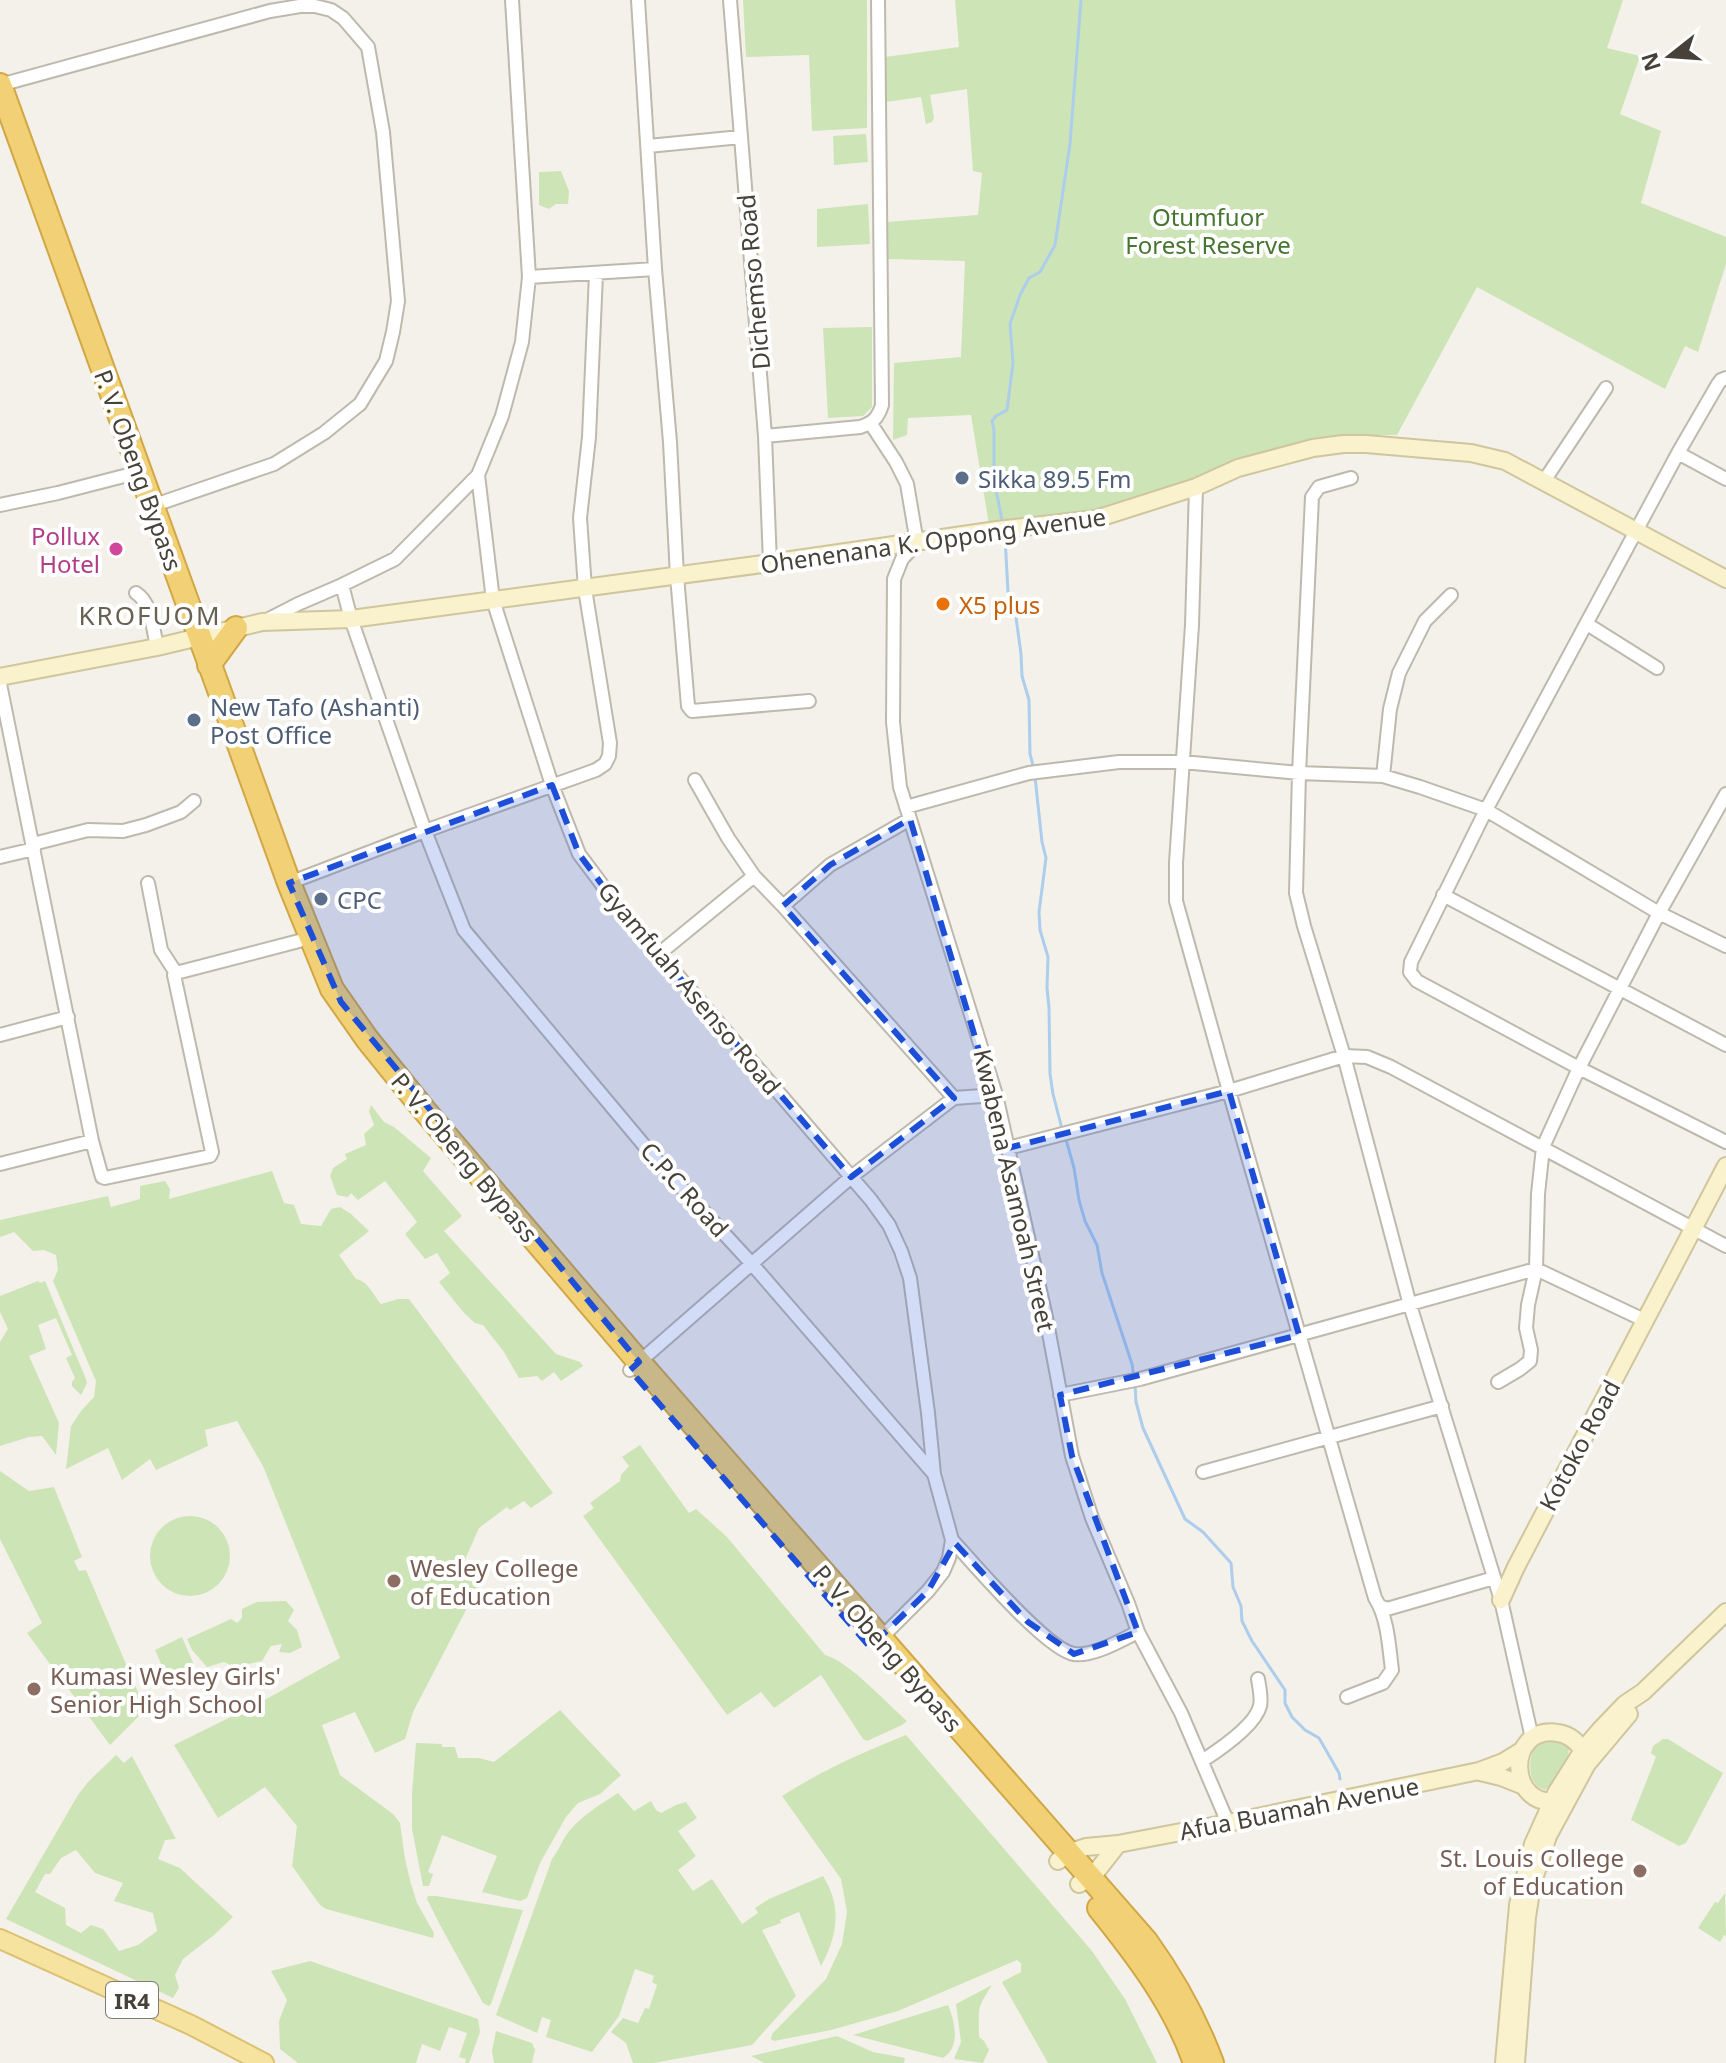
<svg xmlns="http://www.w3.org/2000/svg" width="1726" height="2063" viewBox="0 0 1726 2063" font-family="'Noto Sans',sans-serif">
<rect width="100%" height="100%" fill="#f4f1ea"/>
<path fill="#cde4b6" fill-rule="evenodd" d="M743,0h124v128l-55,3 -3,-76 -63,2z
M955,0h668l-16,48 33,8 -20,58 41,17 -20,72 85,34v27l-28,88 -13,-6 -20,43 -188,-102 -80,148h-62l-45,11 -123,48 -67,18 -111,13 -18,-110 -63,3 -1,17 -14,5 1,-77 67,-6 4,-96 -78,-2v-37l91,-7 4,-42 -9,-2 -6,-82 -37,6 4,23 -2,4 -6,2 -5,-27 -35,5 -1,-45 74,-10z
M866,134l2,28 -34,3 -1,-29z
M561,171l8,20 -1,13h-12l-7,5 -10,-4v-33z
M868,204l2,40 -53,3v-38z
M872,327v80l-9,9 -35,2 -5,-90z
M371,1105l13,17 10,5 37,31 -8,13 39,45 -18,15 112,123 24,8 3,4 -22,15 -7,-9 -12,9 -5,-5 -18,2 -15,-26 -21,-27 -8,-2 -11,-10 -25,-31 11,-9 -13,-20 -12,6 -20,-25 12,-12 -32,-41 -27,19 -7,-7 -3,4 -11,-2 -7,-19 3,-8 14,-9 -2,-5 21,-9 -2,-11 10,-9 -5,-14z
M272,1171l12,32 10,2 7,19 20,2 10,-17 9,-2 11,7 18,17 -30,24 17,24c12,2 18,17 25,25l17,-5h11l144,194 -22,15 -7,-7 -14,9 -3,-3 -28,21 -19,43 19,14 -66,127 -8,27 -30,14 -20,-41 -33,13 18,50 53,39 7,9 5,36 6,25 6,19 17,30 -1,5 -107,-29 -6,-4 -28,-39 5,-40 -32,-39 -47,31 -44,-73 87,-43 79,-44 -77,-192 -26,-45 -32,9 3,16 -52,24 -6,-11 -28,21 -14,-32 -42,21 5,-43 10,-15 13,-14 2,-16 -43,-100 5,-11 -2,-15 -12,-5 -11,1 -19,-19 -14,5v-17l108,-24 3,11 29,-8v-13l25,-5 5,8 -1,10z
M38,1281l2,2 5,-2 41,98 1,4 -6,12 -9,-9v-4l3,-4 -9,-20 6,-3 -16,-37 -18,7 8,24 -17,7 30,67 -3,32 -14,-19 -13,1 -29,9v-104l8,-13 -8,-17v-16z
M640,1445l49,68 7,-4 31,28 98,118c22,5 64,50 82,66l-5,4 -35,16 -4,-2 -42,-64 -47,33 -13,-16 -34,23 -144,-199 11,-8 -4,-5 30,-22 1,-6 8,-9 -7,-9z
M0,1471l29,20 25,-4 28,70 -8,4 5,10 7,-1 57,134 -1,9 -32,32 -83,-112 15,-10 -42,-84z
M150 1556a40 40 0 1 1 80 0a40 40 0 1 1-80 0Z
M286,1601l8,9 -6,11 9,9 5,17 -12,6 -11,-1 3,-8 -11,2 -9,15 -27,6 -11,-5 -17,5 -15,-17 -5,-11 44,-20 6,4 5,-5v-9l15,-7z
M182,1637l12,28 -27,12 -12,-27z
M560,1710l61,65 -21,19 -22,9 -12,14 -26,46 -13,35 -7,3 -38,-9 15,-36 -55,-21 -14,37 5,2 -4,12h-6l-11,-57v-36l4,-50 26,1v3h13l3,11h21l15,4z
M906,1735l186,216 33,48 32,64h-109l-46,-81 19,-10v-9l-4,-3 -119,51 -67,19 -57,11 -3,-2 1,-5 54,-55 16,-35 5,-32 -6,-33 -59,-83c39,-25 81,-44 124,-61z
M1552,1739l13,5 4,5c-1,15 -14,31 -24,41 -19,-4 -17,-33 -9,-46z
M1663,1739h5l55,34 -37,70 -7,3 -48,-26 25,-63 -5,-4 2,-7z
M116,1755l8,8 8,-7 44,83 -11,1 -7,19 22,9 53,49 -19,18 -31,24 -8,16 4,13 -6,10 -167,-79 72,-124 10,-13zM76,1850l19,23 28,10 -9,18 39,12 4,18 -19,14 -19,6 -16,-22 -12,-4 -10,8 -15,-8 -1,-17 -30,-16 10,-18h5l11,-16z
M618,1793l16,18 17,-10 5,9 5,3 15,-8 10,-3 11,16 -19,13 18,25 -18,14 15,21 19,-12 30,45 16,-11 -3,-5 14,-9 54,-23c19,30 15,59 -2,90l-22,-54 -19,8 1,3 -19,7 34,66 -44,49 -98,18h-21l-7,-20 -15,-11 12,-14 15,5 7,-15 4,1 8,-24 -5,-3 2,-6 -19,-7 -16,47 -27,36 -46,-15 5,-17 -9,-3 -5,16 -41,-18 56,-156c7,-9 11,-21 18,-29 14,-16 31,-26 48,-37z
M1725,1893l1,43 -2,-1 -4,7 -22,-14 17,-26 3,1z
M428,1896h8l87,14 -32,94 -2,2 -6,-3 -43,-78 -13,-26z
M310,1961l168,58 2,13 -11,31h-4l1,-4 -7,-2 8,-24 -18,-6 -9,24 -18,-7 -6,19h-118l-18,-14 -1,-28 8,-21 -16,-29z
M992,1985c-16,25 -13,23 -13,52l5,4 5,9 -6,13 -29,-4 7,-17 -5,-38z
M948,2005c7,17 13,42 -5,53l-90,-23z
M496,2031l36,12 3,7 -3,13h-38l-2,-12z
M837,2036l36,16 32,6 -1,5h-140l-13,-7z"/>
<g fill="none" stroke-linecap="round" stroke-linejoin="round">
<path stroke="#accdeb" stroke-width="3" d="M1003,525l-9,-45v-50l-2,-9 4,-5 11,-6 6,-47 -3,-39 10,-29 9,-17 11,-6 15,-27 15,-101 11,-144
M1005,537l3,55 6,11 7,51 1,22 7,24 1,54 4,15
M1035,777l7,65 4,16 -7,54 1,18 8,27 -1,31 2,20 1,66 3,20 9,35
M1065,1136l9,32 5,32 6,21 12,24 5,28 30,91 2,14
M1135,1385l1,17 7,26 42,91 18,13 28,31 2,24 8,19 1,15 10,20 33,49v13l7,14 13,13 14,8 20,35 1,6"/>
<g stroke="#beb9ad" stroke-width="16">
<path id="street" d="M638,0l17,269 15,173 7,134 11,130 4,5 117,-10
M730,0l35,436 5,127
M0,85l270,-74 30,-5h15l16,4 12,8 25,29 15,85 15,169 -5,31 -7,29 -26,43 -36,29 -50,31 -122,42
M648,146l93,-9
M529,277l126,-8
M1726,378l-5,2 -3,4 -40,69 -192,357 -75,152 -1,10 7,9 162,87 147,74
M871,424l25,38 11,22 10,59 -15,16 -8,20 -1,143 7,65 96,308 50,222 26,139 20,62 36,85 10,29 43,81 47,110
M765,436l95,-9c13,-4 18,-9 22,-22l-4,-405
M1678,453l48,26
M478,475l15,125 59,185 27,69 39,52 253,294 18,25 12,26 9,27 18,135 6,61
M1351,478l-32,9 -7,10 -13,276 -3,120 8,33 40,130 66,249 91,295 31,138
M1544,481l62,-93
M1196,487l-4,138 -16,238v38l53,190 146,507c13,20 14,49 17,72l-9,13 -36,14
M0,505l58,-12 70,-18
M342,585l9,34 74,212 39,99 194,232 94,102 182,210 18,66 -3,18 -6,14 -15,19 -48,48
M136,593c16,10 17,37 21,54
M265,621l33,-17 44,-19 53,-26 83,-84 24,-59 20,-74 7,-65 -17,-277
M1587,624l70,44
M0,684l92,457 10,36 3,1 105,-22 2,-4 -38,-177 2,-2 -15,-23 -13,-67
M1383,776l7,-67 9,-36 26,-52 26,-26
M695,780l33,58 26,38 29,30 171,192
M906,807l123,-34 90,-11h64l116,11 84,3 37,11 66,23 173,103 67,33
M33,844l55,-14 35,1 23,-6 35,-13 13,-11
M0,857l34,-8
M289,883l136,-52 171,-61 9,-6 4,-8 1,-13 -25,-154 -5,-71 9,-81 7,-163
M1443,895l283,150
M783,906l47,-41 80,-46
M660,953l94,-77
M176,973l123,-32
M0,1035l68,-18
M1008,1148l221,-57 115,-35 23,1 24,10 335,179
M0,1164l92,-23
M630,1370l221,-193 103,-79 42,-3
M1498,1382l22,-13 10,-8 1,-11 -5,-22 2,-23 8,-36 2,-75 5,-47 36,-79 80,-155 67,-119
M1060,1395l80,-16 396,-110 108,51
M1203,1472l239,-66
M952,1540c21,23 95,110 122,114 19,3 47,-14 64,-22
M1380,1606l7,3 107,-31
M1202,1761c17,-11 53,-35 58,-55 2,-8 -1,-20 -2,-27"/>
</g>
<g stroke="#cfc69d" stroke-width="20">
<path id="secondary" d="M0,677l157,-30 105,-25 89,-3 419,-56 227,-33 99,-11 100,-32 42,-19 75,-20 30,-4h23l105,9 34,8 221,118
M1501,1600l15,-33 210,-401
M1480,1772l21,5 23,9
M1560,1800c-52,13 -56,-76 -2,-67 14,2 22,11 28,24
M1058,1861l10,-8 18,-6 32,-3 110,-21 251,-52 24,-9 18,-11
M1079,1884l13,-7 26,-33
M1504,2063l14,-158 15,-61 23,-51 27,-43 17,-20 25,-26 18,-12 83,-80
M1516,2063l11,-146 5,-32 16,-49 39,-72 42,-50"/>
</g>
<g stroke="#dbc171" stroke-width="22">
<path id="primary" d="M0,1939l191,86 73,38"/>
</g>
<g stroke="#d1a746" stroke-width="26">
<path id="highway" d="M0,85l289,798 43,106 35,50 58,72 214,251 507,579c28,39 49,76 66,122
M209,665l27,-37
M1099,1908c38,47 76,97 96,155"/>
</g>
<use href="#street" stroke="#fff" stroke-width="12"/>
<use href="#secondary" stroke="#faf2cd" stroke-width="16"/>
<use href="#primary" stroke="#f6e3a0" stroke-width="18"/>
<use href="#highway" stroke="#f2d176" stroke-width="22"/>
</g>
<path fill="#1d4ed8" fill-opacity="0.2" stroke="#1d4ed8" stroke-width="6" stroke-dasharray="16 10" stroke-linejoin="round" d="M552,785l27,69 39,52 233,271 103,-79 -171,-192 47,-41 80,-46 98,329 221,-57 70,244 -239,60 12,61 66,176 -64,22 -46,-32 -73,-79 -27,48 -58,56 -240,-277 9,-8 -298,-360 -52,-119z"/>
<g fill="#5c6f8a" stroke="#fff" stroke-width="3">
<circle cx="962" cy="478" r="8"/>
<circle cx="194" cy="720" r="8"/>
<circle cx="321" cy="899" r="8"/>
</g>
<circle fill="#d1479c" stroke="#fff" stroke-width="3" cx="116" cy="549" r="8"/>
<circle fill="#e8710a" stroke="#fff" stroke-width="3" cx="943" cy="604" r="8"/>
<g fill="#8d6e63" stroke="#fff" stroke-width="3">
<circle cx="394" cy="1581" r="8"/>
<circle cx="34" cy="1689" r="8"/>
<circle cx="1640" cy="1871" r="8"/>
</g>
<g text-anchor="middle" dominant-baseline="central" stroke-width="8" stroke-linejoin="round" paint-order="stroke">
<rect fill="#fff" stroke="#7e7b74" stroke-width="2" x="106" y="1982" width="52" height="36" rx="6"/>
<g font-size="22" font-weight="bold" fill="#474239">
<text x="132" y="2000">IR4</text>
</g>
<g font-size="24" fill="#467530" stroke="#fff">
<text x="1208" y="216">Otumfuor<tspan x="1208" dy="28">Forest Reserve</tspan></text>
</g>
<g font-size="24" fill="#474239" stroke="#fff">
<text transform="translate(753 282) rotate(-95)">Dichemso Road</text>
<text transform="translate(139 470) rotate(70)">P. V. Obeng Bypass</text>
<text transform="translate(933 540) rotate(-8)">Ohenenana K. Oppong Avenue</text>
<text transform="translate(690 988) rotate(50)">Gyamfuah Asenso Road</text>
<text transform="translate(465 1157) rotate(50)">P. V. Obeng Bypass</text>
<text transform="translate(685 1189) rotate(48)">C.P.C Road</text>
<text transform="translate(1015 1190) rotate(77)">Kwabena Asamoah Street</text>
<text transform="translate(1579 1445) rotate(-62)">Kotoko Road</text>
<text transform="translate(888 1648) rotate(49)">P. V. Obeng Bypass</text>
<text transform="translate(1299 1808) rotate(-11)">Afua Buamah Avenue</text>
</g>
<g font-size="24" fill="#4e5e75" stroke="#fff" text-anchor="start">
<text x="978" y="478">Sikka 89.5 Fm</text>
<text x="210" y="706">New Tafo (Ashanti)<tspan x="210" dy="28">Post Office</tspan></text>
<text x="337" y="899">CPC</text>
</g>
<g font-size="24" fill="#b23c85" stroke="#fff" text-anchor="end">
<text x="100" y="535">Pollux<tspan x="100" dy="28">Hotel</tspan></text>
</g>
<g font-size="24" fill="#c56008" stroke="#fff" text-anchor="start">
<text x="959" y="604">X5 plus</text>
</g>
<g font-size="24" fill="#785e54" stroke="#fff" text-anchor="start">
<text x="410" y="1567">Wesley College<tspan x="410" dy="28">of Education</tspan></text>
<text x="50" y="1675">Kumasi Wesley Girls'<tspan x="50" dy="28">Senior High School</tspan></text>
<text x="1624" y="1857" text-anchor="end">St. Louis College<tspan x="1624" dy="28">of Education</tspan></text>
</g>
<g font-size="26" letter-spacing="2" fill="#696151" stroke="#fff">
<text x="150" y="615">KROFUOM</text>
</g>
</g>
<g transform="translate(1670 56) rotate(253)" stroke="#ffffff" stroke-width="6" paint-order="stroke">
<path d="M0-6L14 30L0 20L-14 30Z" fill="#474239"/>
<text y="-12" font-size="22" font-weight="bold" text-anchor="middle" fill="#474239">N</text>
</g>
</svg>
